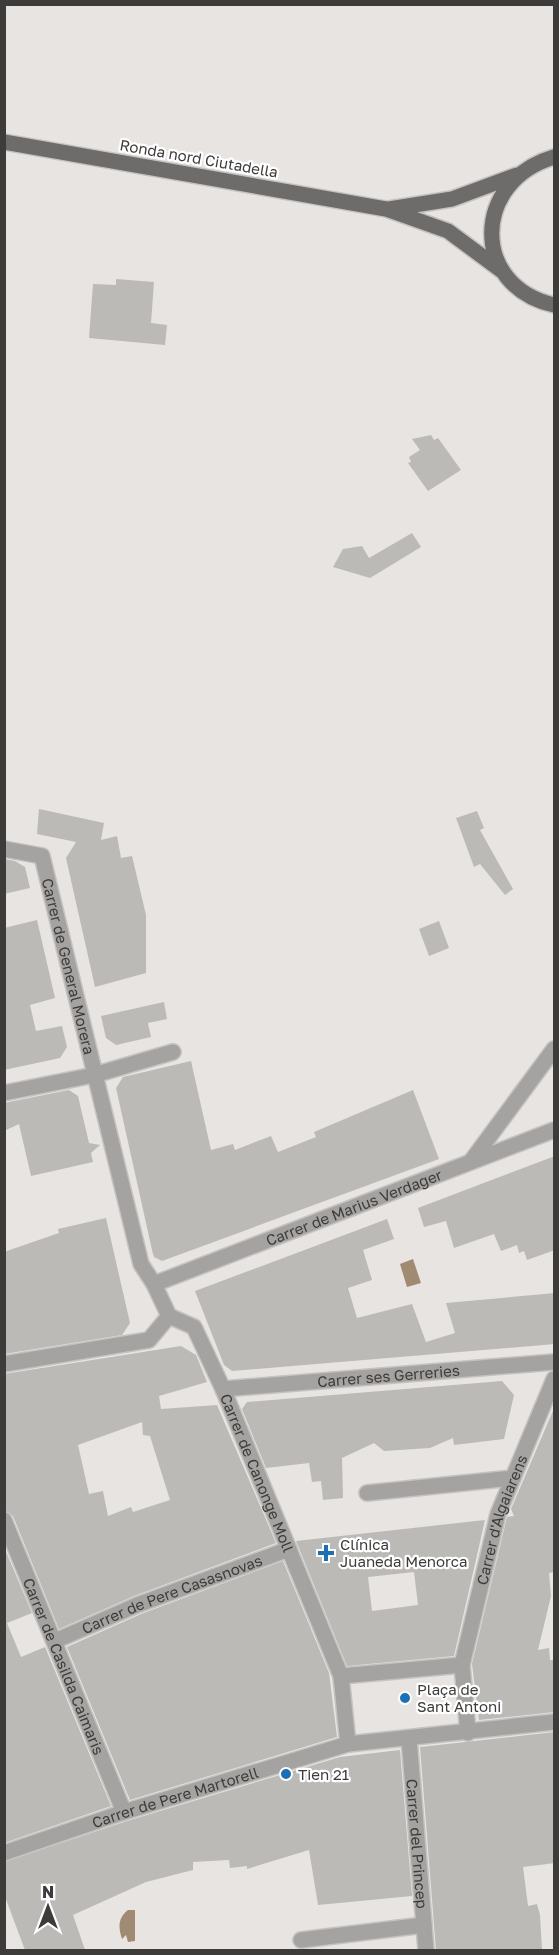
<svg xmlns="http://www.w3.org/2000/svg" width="559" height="1955" viewBox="0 0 559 1955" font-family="'Golos Text',sans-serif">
<rect width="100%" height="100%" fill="#e7e4e1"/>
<path fill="#a08a71" d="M413,1259l8,24 -14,4 -7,-23z
M128,1910h7v31l-7,1 -2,-7 -4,4c-4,-12 -4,-21 6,-29z"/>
<path fill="#bcbab7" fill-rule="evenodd" d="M116,279l38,3 -3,41 16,2 -2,20 -76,-7 4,-54 23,1z
M431,435l3,5 4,-2 23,32 -33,21 -20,-28 3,-1 -2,-5 11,-7 -8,-11z
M412,533l9,14 -51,31 -37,-11 10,-18 19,-3 7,12z
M39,809l65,14 -3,17 16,-4 4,22 11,-2 14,59v58l-51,14 -29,-129 10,-16 -39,-8z
M477,811l7,17 -4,2 33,59 -8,6 -25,-31 -6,3 -18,-49z
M4,859l11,2 10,6 5,21 -26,6z
M37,920l18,78 -25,7 6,26 26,-5 5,21 -7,11 -56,12v-142z
M439,921l10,27 -20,8 -10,-27z
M164,1002l3,17 -19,4 3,14 -35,8 -10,-7 -5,-22z
M191,1061l20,89 22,-6 2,6 36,-14 7,16 38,-15 -2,-5 99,-42 26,69 -277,102 -8,-4 -2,-7 -36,-162 7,-11z
M69,1090l9,6 11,47 11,2 -9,8 2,9 -62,14 -12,-52 -15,7v-28z
M555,1156v94l-28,10 -3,-9 -5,2 -2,-8 -16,6 -7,-17 -40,14 -8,-27 -22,6 -6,-19z
M106,1218l24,105 -8,12 -118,19v-102l55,-19 -1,-4z
M387,1219l7,20 -31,11 9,30 -24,8 9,30 55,-14 14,38 29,-9 -9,-30 109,-10v51l-323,27 -8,-6 -29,-74z
M181,1346l15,9 11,27 -48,14 2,13 56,-4 59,138 -142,53 -75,33 -46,-113 -9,-6v-136zM142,1422l1,13 7,1 20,64 -37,12 -2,-5 -23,9 -5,-25 -14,3 -11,-49z
M502,1381l12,14 -10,44 -50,6 -1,-7 -23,10 -46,3 -10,-8 -32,15 1,40 -20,2 -2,-19 -9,1 -3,-19 -43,5 -24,-59 5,-7z
M555,1406v166l-6,1 2,23 -13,54 11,-2 1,12h5v52l-76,8 -7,-56 35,-147 7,-1 -3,-7z
M485,1520l-31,136 -107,10 -51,-125zM414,1572l4,33 -46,6 -4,-34z
M4,1547l28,66 -25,10 14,34 24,-10 66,159 -107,37z
M283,1561l46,112 8,64 -207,63 -63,-153 74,-33z
M555,1732v131l-32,4 5,39 9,-2 3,11 2,35h-106l-16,-203z
M400,1750l12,146 -94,9 -9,-55 -62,19v-3l-17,2 -1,-8 -36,2v8l-47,12 -73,33 12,35h-60l-21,-56v-32l123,-41 213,-64z"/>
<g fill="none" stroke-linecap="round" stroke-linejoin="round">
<g stroke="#c5c2c0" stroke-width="18">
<g id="minor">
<path id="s1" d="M4,849l38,7 99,408 13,20 15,32 25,11 29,62 118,287 7,68"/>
<path d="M4,1093l90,-18 79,-23"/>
<path d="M472,1160l82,-111"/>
<path id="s2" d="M154,1284l400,-154"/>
<path d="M4,1364l145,-24 20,-24"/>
<path id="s3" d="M223,1389l331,-27"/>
<path d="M367,1493l146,-15"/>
<path id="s4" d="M4,1520l120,292"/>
<path id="s5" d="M55,1641l82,-36 152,-56"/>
<path d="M341,1676l121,-11"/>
<path id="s6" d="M468,1733l-6,-68 36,-151 56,-135"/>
<path id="s7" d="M409,1738l17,212"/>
<path id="s8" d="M4,1853l120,-41 224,-68 206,-22"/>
<path d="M301,1940l123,-15"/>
</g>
</g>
<g stroke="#c5c2c0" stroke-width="18">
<path id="major" d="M4,142l382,67 62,22 54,40
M554,157c-82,24 -84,129 0,148
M389,209l63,-10 65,-24"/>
</g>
<use href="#minor" stroke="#a4a3a2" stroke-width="15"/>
<use href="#major" stroke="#6e6c6a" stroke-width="15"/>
</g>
<g fill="#1770bd" stroke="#fff" stroke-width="2">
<path d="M323 1544h6v6h6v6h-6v6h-6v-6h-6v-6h6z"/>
<circle cx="405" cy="1698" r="6"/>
<circle cx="286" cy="1774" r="6"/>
</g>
<g text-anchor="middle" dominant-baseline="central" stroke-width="4.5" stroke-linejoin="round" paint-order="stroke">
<g font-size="15" fill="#3d3c3b" stroke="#fff">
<text transform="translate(199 158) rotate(10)">Ronda nord Ciutadella</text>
<text stroke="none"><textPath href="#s1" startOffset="152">Carrer de General Morera</textPath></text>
<text stroke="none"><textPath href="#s2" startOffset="214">Carrer de Marius Verdager</textPath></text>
<text stroke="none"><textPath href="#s3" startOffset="166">Carrer ses Gerreries</textPath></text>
<text stroke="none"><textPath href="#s1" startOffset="704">Carrer de Canonge Moll</textPath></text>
<text stroke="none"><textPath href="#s6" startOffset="219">Carrer d'Algaiarens</textPath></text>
<text stroke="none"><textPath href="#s5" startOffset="126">Carrer de Pere Casasnovas</textPath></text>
<text stroke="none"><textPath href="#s4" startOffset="158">Carrer de Casilda Caimaris</textPath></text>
<text stroke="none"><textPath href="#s8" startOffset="180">Carrer de Pere Martorell</textPath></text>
<text stroke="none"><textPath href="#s7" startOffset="106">Carrer del Princep</textPath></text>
</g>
<g font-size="15" fill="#3d3c3b" stroke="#fff" text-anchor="start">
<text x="340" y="1544">Clínica<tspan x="340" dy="17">Juaneda Menorca</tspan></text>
<text x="417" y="1689">Plaça de<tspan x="417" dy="17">Sant Antoni</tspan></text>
<text x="298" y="1774">Tien 21</text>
</g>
</g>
<rect width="559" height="1955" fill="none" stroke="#3d3c3b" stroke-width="12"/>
<g transform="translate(48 1907)" stroke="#ffffff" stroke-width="4.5" paint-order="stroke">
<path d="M0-4.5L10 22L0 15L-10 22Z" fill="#3d3c3b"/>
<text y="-9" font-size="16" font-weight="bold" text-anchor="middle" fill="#3d3c3b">N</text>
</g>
</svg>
